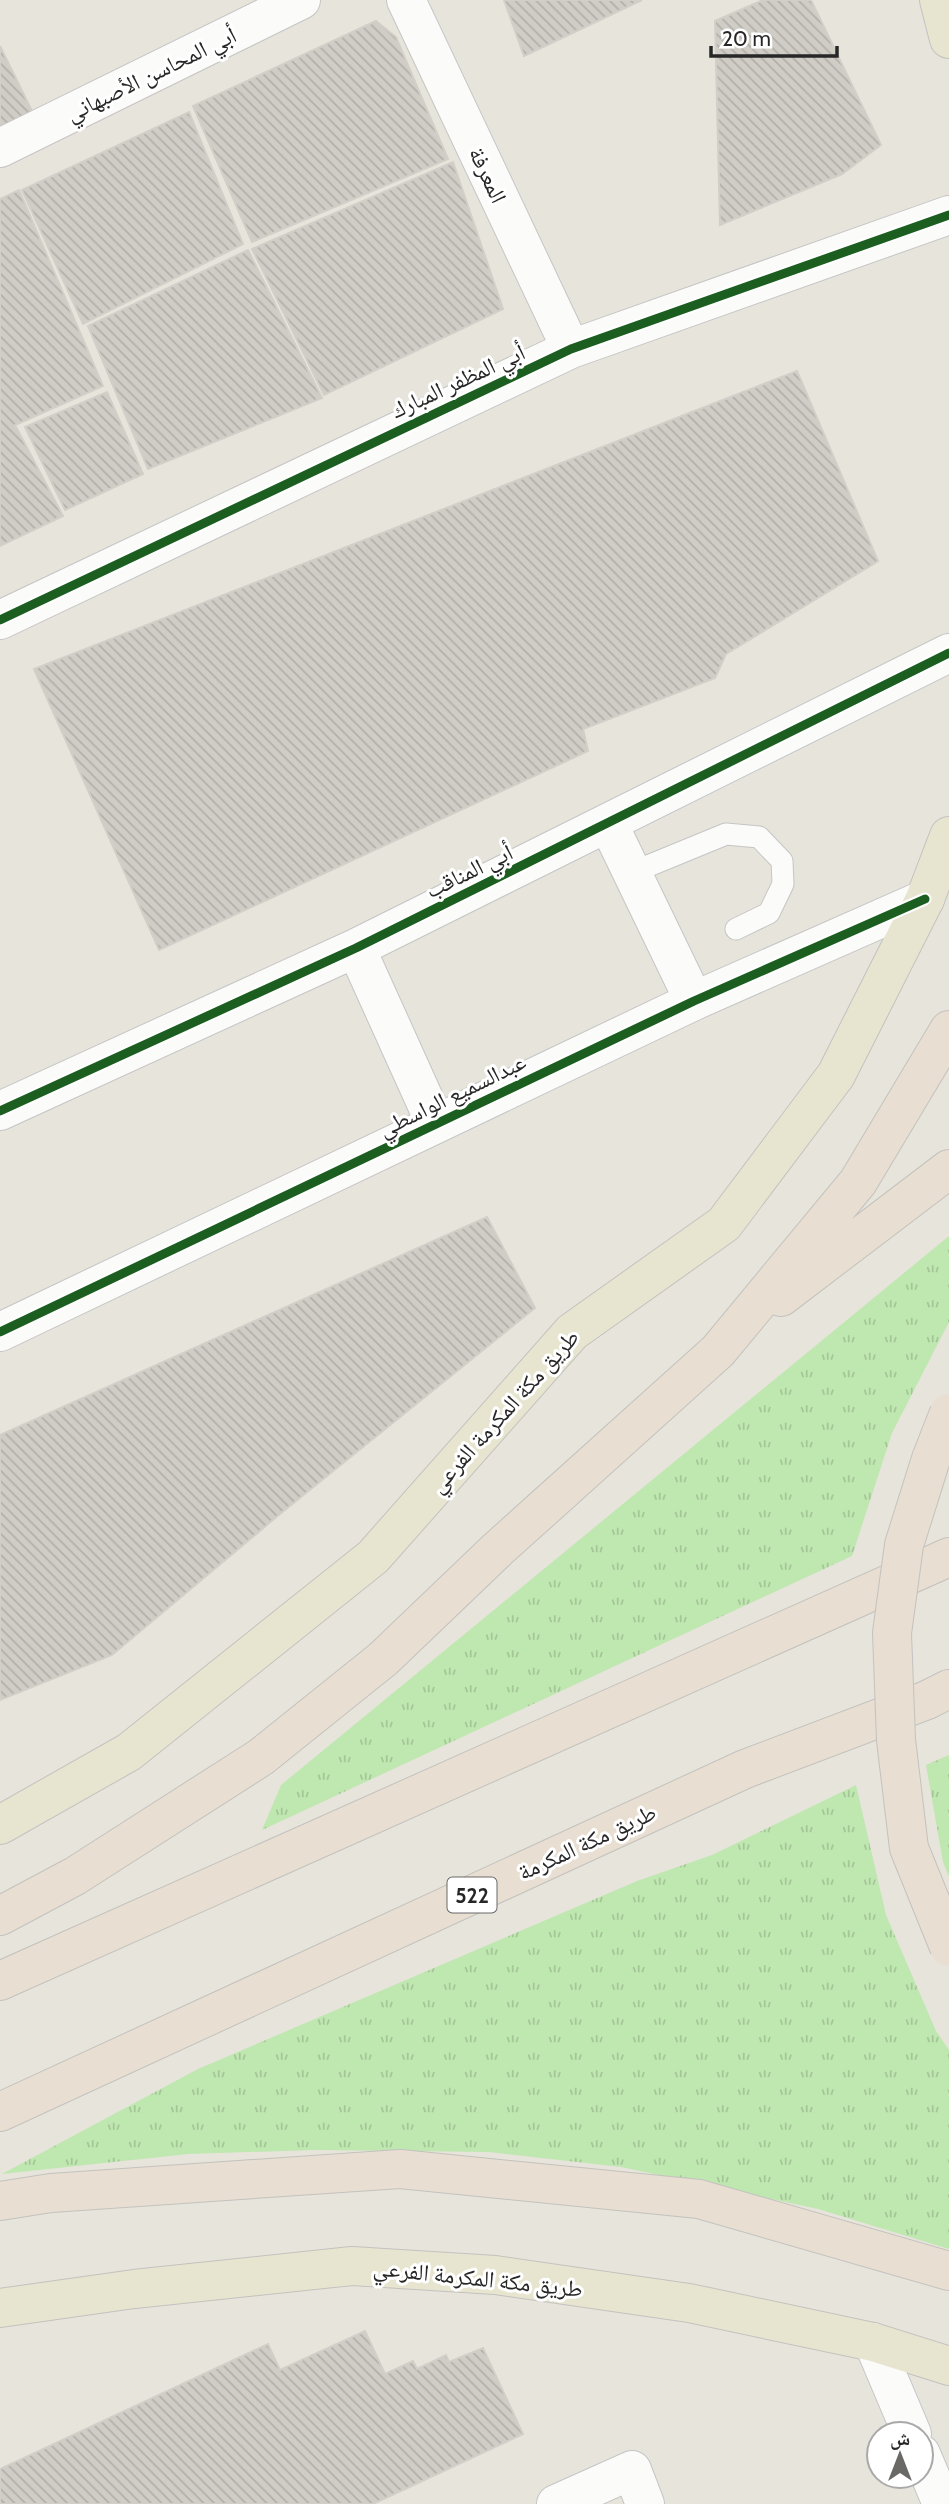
<svg xmlns="http://www.w3.org/2000/svg" width="949" height="2504" viewBox="0 0 949 2504" font-family="Cabin,'Noto Naskh Arabic',sans-serif">
<defs>
<pattern id="grass-tufts" width="24" height="20" patternUnits="userSpaceOnUse" patternTransform="scale(1.75)"><rect width="24" height="20" fill="#bfe7b0"/><path d="M3 7l-1-3M5 7V3M7 7l1-3M15 17l-1-3M17 17v-4M19 17l1-3" fill="none" stroke="#a4c697"/></pattern>
<pattern id="building-back-hatch" width="6" height="6" patternUnits="userSpaceOnUse" patternTransform="scale(1.75)"><rect width="6" height="6" fill="#d0cdc7"/><path d="M-1 5l2 2M0 0l6 6M5-1l2 2" fill="none" stroke="#b3b0ab"/></pattern>
</defs>
<rect width="100%" height="100%" fill="#e7e4db"/>
<path fill="url(#grass-tufts)" d="M949,1236v86l-57,111 -40,123 -590,274 19,-45z
M949,1755v122l-6,-15 -17,-97z
M856,1785l30,130 50,116 13,19v199l-131,-40 -197,-42 -132,-15 -174,-2 -127,4 -186,20 196,-105 439,-188 75,-26z"/>
<path fill="url(#building-back-hatch)" stroke="#d2cfc8" stroke-width="2" d="M504,0h138l-118,56z
M763,0h48l70,145 -39,29 -122,51 -5,-204z
M376,21l20,16 52,122 -196,83 -59,-136z
M0,46l33,67 -33,16z
M189,112l54,132 -160,80 -61,-134z
M453,162l50,147 -179,86 -72,-146z
M19,190l84,196 -88,39 48,91 -63,30v-347z
M248,250l74,148 -174,71 -60,-143z
M797,371l81,190 -152,93 -11,24 -132,51 5,22 -429,199 -125,-281z
M107,392l36,82 -78,36 -40,-83z
M487,1217l48,91 -255,206 -168,141 -112,45v-265z
M365,2331l20,43 28,-13 4,8 29,-14 3,7 34,-14 40,86 -150,70h-373v-35l268,-125 12,26z"/>
<g fill="none" stroke-linecap="round" stroke-linejoin="round">
<g stroke="#c6c5c6" stroke-width="23">
<path id="service" d="M631,873l95,-39 33,3 23,24 1,23 -14,29 -33,16"/>
</g>
<g stroke="#c6c5c6" stroke-width="40">
<path id="minor" d="M406,0l165,349
M0,148l301,-148
M0,620l571,-271 378,-134
M608,823l86,178
M356,948l79,175
M0,1111l356,-163 593,-295
M0,1332l694,-331 231,-102
M873,2342l39,92
M921,2454l21,50
M556,2504l76,-34 13,34"/>
</g>
<g stroke="#c3c2bf" stroke-width="40">
<path id="primary" d="M939,0l10,39
M0,1825l129,-73 244,-195 199,-225 152,-108 112,-149 89,-176 24,-63
M0,2308l134,-19 218,-23 143,9 194,28 184,39 76,24"/>
</g>
<g stroke="#c3c2bf" stroke-width="40">
<path id="motorway" d="M781,1297l168,-128
M0,1916l75,-40 186,-119 122,-98 115,-110 220,-198 140,-169 91,-152
M0,1981l949,-424
M0,2112l745,-343 182,-69 22,-11
M0,2201l51,-8 349,-24 299,30 250,72"/>
</g>
<use href="#service" stroke="#fbfbfa" stroke-width="21"/>
<use href="#minor" stroke="#fbfbfa" stroke-width="38"/>
<use href="#primary" stroke="#e7e5d0" stroke-width="38"/>
<use href="#motorway" stroke="#e8ded1" stroke-width="38"/>
<g stroke="#c3c2bf" stroke-width="40" stroke-linecap="butt">
<path id="motorway-bridge" d="M949,1413l-18,46 -27,86 -12,88 4,107 13,108 40,99"/>
</g>
<use href="#motorway-bridge" stroke="#e8ded1" stroke-width="38"/>
<g stroke="#fff" stroke-width="13">
<path id="cycleway" d="M0,620l571,-271 378,-134
M0,1111l356,-163 593,-295
M0,1332l694,-331 231,-102"/>
</g>
<use href="#cycleway" stroke="#1b5e20" stroke-width="9"/>
</g>
<g text-anchor="middle" dominant-baseline="central" stroke-width="6" stroke-linejoin="round" paint-order="stroke">
<rect fill="#fff" stroke="#686868" stroke-width="2" x="447.5" y="1877.5" width="49" height="35" rx="5"/>
<g font-size="21" font-weight="bold" fill="#272727">
<text x="472" y="1895">522</text>
</g>
<g font-size="23" fill="#272727" stroke="#fff">
<text transform="translate(151 74) rotate(-26)">أبي المحاسن الأصبهاني</text>
<text transform="translate(488 175) rotate(65)">المعرفة</text>
<text transform="translate(458 381) rotate(-25)">أبي المظفر المبارك</text>
<text transform="translate(469 871) rotate(-26)">أبي المناقب</text>
<text transform="translate(452 1095) rotate(-26)">عبدالسميع الواسطي</text>
<text transform="translate(504 1411) rotate(-48)">طريق مكة المكرمة الفرعي</text>
<text transform="translate(587 1842) rotate(-25)">طريق مكة المكرمة</text>
<text transform="translate(478 2278) rotate(6)">طريق مكة المكرمة الفرعي</text>
</g>
</g>
<g transform="translate(900 2455)"><circle r="33" fill="#ffffff" stroke="#a9a9a9" stroke-width="2"/>
<path d="M0-5L12 26L0 18L-12 26Z" fill="#6a6966"/>
<text y="-10" font-size="19" font-weight="bold" text-anchor="middle" fill="#272727">ش</text>
</g>
<path d="M711 46v10h126v-10" fill="none" stroke="#272727" stroke-width="3.5"/>
<text x="722" y="46" font-size="21" fill="#272727" stroke="#ffffff" stroke-width="5" paint-order="stroke">20 m</text>
</svg>
